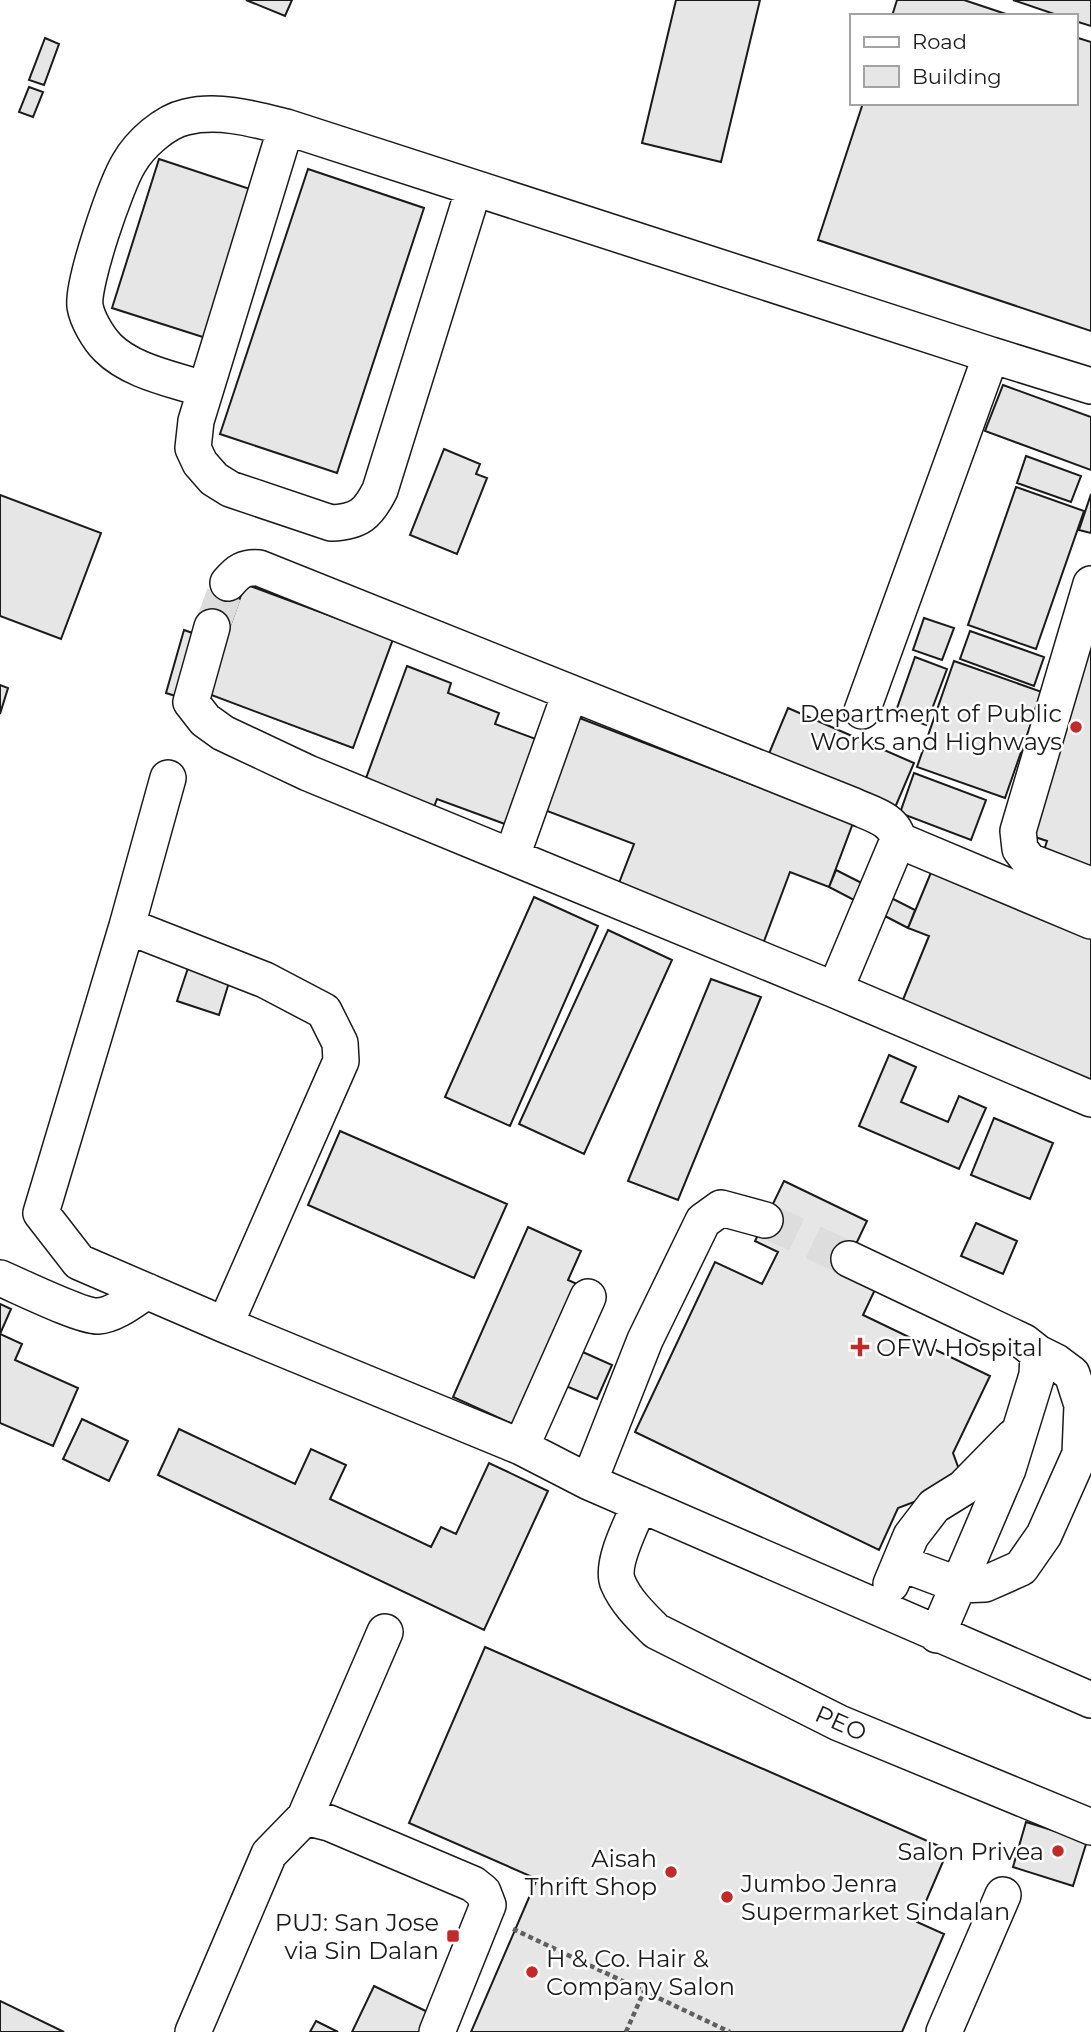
<svg xmlns="http://www.w3.org/2000/svg" width="1091" height="2032" viewBox="0 0 1091 2032" font-family="Montserrat,sans-serif">
<rect width="100%" height="100%" fill="#fff"/>
<path fill="#e6e6e6" stroke="#1a1a1a" stroke-width="2" d="M246,0h46l-7,16z
M676,0h84l-39,162 -79,-19z
M897,0h67l48,16h-120z
M1013,0h78v26l-16,-5v-5h-15z
M1075,37l16,5v289l-273,-91 45,-137h212z
M45,38l14,6 -15,41 -15,-5z
M29,87l14,5 -10,25 -14,-5z
M159,159l97,32 -47,148 -97,-31z
M308,169l116,39 -87,265 -117,-39z
M1003,385l88,32v53l-106,-39z
M444,449l36,15 -4,10 11,4 -30,76 -47,-19z
M1026,456l55,20 -10,26 -54,-19z
M1016,487l68,24 -48,138 -68,-24z
M1091,494v39l-12,-3z
M0,495l101,38 -40,106 -61,-23z
M217,578l24,10 -19,43 -23,-10z
M245,584l148,55 -40,109 -147,-55z
M924,618l30,10 -12,32 -29,-10z
M1091,624v254l-51,-15 7,-22 -18,-6z
M184,630l20,7 -19,62 -19,-6z
M970,631l74,26 -10,29 -74,-27z
M915,657l32,12 -21,56 -31,-11z
M954,661l88,31 -37,106 -88,-31z
M407,666l44,17 -3,10 51,20 -4,11 49,18 -31,85 -76,-28 -3,8 -69,-26z
M0,685l8,3 -8,26z
M788,708l126,55 -23,54 -126,-54z
M569,714l284,109 -24,64 -39,-15 -30,80 -146,-56 20,-52 -100,-38z
M914,773l72,27 -15,40 -71,-27z
M937,858l154,43v186l-191,-80 29,-71 -21,-8z
M836,870l79,40 -7,18 -79,-41z
M534,897l64,29 -88,200 -65,-29z
M608,930l64,30 -88,194 -65,-30z
M190,962l41,14 -12,39 -42,-14z
M711,979l50,18 -83,203 -50,-19z
M889,1055l27,12 -15,35 47,20 11,-26 27,12 -27,61 -100,-43z
M994,1118l59,25 -23,56 -59,-24z
M340,1131l167,73 -33,74 -166,-73z
M784,1181l83,40 -20,42 33,16 -17,36 127,61 -37,77 11,30 -66,25 -19,42 -244,-118 80,-170 47,22 16,-32 -23,-11z
M976,1223l41,18 -14,33 -42,-18z
M528,1227l53,24 -13,29 9,4 -62,141 -62,-28z
M0,1304l11,5 -11,25 22,10 -7,16 63,28 -25,58 -53,-23z
M576,1349l36,16 -15,34 -36,-15z
M82,1419l46,22 -19,40 -46,-22z
M179,1429l116,55 16,-35 35,16 -16,34 101,48 10,-20 15,7 33,-71 59,28 -64,139 -326,-155z
M485,1647l463,203 -31,72 27,12 -42,98h-431l66,-153 -128,-56z
M1026,1822l61,19 -14,45 -60,-19z
M374,1986l60,29 -8,17h-74z
M0,2001l64,31h-64z
M316,2021l22,11h-28z"/>
<g fill="none" stroke-linecap="round" stroke-linejoin="round">
<path stroke="#ddd" stroke-width="35" stroke-dasharray="35 18" stroke-linecap="butt" d="M212,627l16,-44
M765,1220l84,39"/>
<g stroke="#1a1a1a" stroke-width="38">
<path id="minor" d="M286,127l-90,294 -3,27 7,15 14,16 16,10 101,34c28,-1 37,-9 49,-33l94,-302
M205,390c-31,-11 -73,-18 -97,-42 -10,-10 -21,-29 -23,-42 -3,-23 31,-122 44,-143 11,-19 35,-41 57,-46 33,-8 68,2 100,10l705,228
M228,583c10,-12 16,-16 31,-15l595,238c17,8 41,13 44,34l-63,150
M1091,584l-73,247 2,18 9,12 62,24
M212,627l-21,75 14,18 18,13 85,40 527,217 256,109
M862,711l129,-356 100,31
M898,840l193,81
M512,856l58,-163
M127,926l41,-148
M849,1259l175,83 14,11 -1,22 -29,94 -71,166
M0,1278c19,8 82,39 98,38 17,-1 35,-16 49,-25
M225,1325l116,-264 -1,-18 -16,-32 -59,-31 -138,-54 -86,287 38,49 146,63 296,122 68,35 502,218
M521,1447l67,-150
M589,1482l56,-142 58,-119 18,-13 44,12
M640,1504c-8,19 -30,60 -22,79 8,19 24,34 38,48l183,92 252,104
M900,1563l59,22 26,-1 36,-16 23,-33 36,-81 2,-49 -10,-31 -16,-12 -18,-9
M891,1584l20,-48 23,-30 29,-18 50,-51
M385,1632l-80,185 24,6 144,61 10,8 5,13 -51,127
M193,2032l76,-178 36,-37
M944,2032l59,-137"/>
</g>
<path stroke="#5f5f5f" stroke-width="4.5" stroke-dasharray="5 3.5" stroke-linecap="butt" d="M513,1929l217,103
M626,2032l18,-41"/>
<use href="#minor" stroke="#fff" stroke-width="35"/>
</g>
<g fill="#c62828" stroke="#fff" stroke-width="2.5">
<circle cx="1076" cy="727" r="7"/>
<path d="M856.5 1336.5h7v7h7v7h-7v7h-7v-7h-7v-7h7z"/>
<circle cx="1058" cy="1851" r="7"/>
<circle cx="671" cy="1872" r="7"/>
<circle cx="727" cy="1897" r="7"/>
<rect x="446" y="1929" width="14" height="14" rx="3.5"/>
<circle cx="532" cy="1972" r="7"/>
</g>
<g text-anchor="middle" dominant-baseline="central" stroke-width="5" stroke-linejoin="round" paint-order="stroke">
<g font-size="24" fill="#1a1a1a" stroke="#fff" text-anchor="end">
<text x="1062" y="713">Department of Public<tspan x="1062" dy="28">Works and Highways</tspan></text>
<text x="876" y="1347" text-anchor="start">OFW Hospital</text>
<text x="1044" y="1851">Salon Privea</text>
<text x="657" y="1858">Aisah<tspan x="657" dy="28">Thrift Shop</tspan></text>
<text x="741" y="1883" text-anchor="start">Jumbo Jenra<tspan x="741" dy="28">Supermarket Sindalan</tspan></text>
<text x="439" y="1922">PUJ: San Jose<tspan x="439" dy="28">via Sin Dalan</tspan></text>
<text x="546" y="1958" text-anchor="start">H &amp; Co. Hair &amp;<tspan x="546" dy="28">Company Salon</tspan></text>
</g>
<g font-size="24" fill="#1a1a1a" stroke="#fff">
<text transform="translate(841 1723) rotate(24)">PEO</text>
</g>
</g>
<rect x="850" y="14" width="228" height="91" fill="#ffffff" stroke="#a3a3a3" stroke-width="2"/>
<rect x="864" y="37" width="35" height="10" fill="#ffffff" stroke="#a3a3a3" stroke-width="2"/>
<text x="912" y="49" font-size="21" fill="#1a1a1a">Road</text>
<rect x="864" y="66" width="35" height="21" fill="#e6e6e6" stroke="#a3a3a3" stroke-width="2"/>
<text x="912" y="84" font-size="21" fill="#1a1a1a">Building</text>
</svg>
